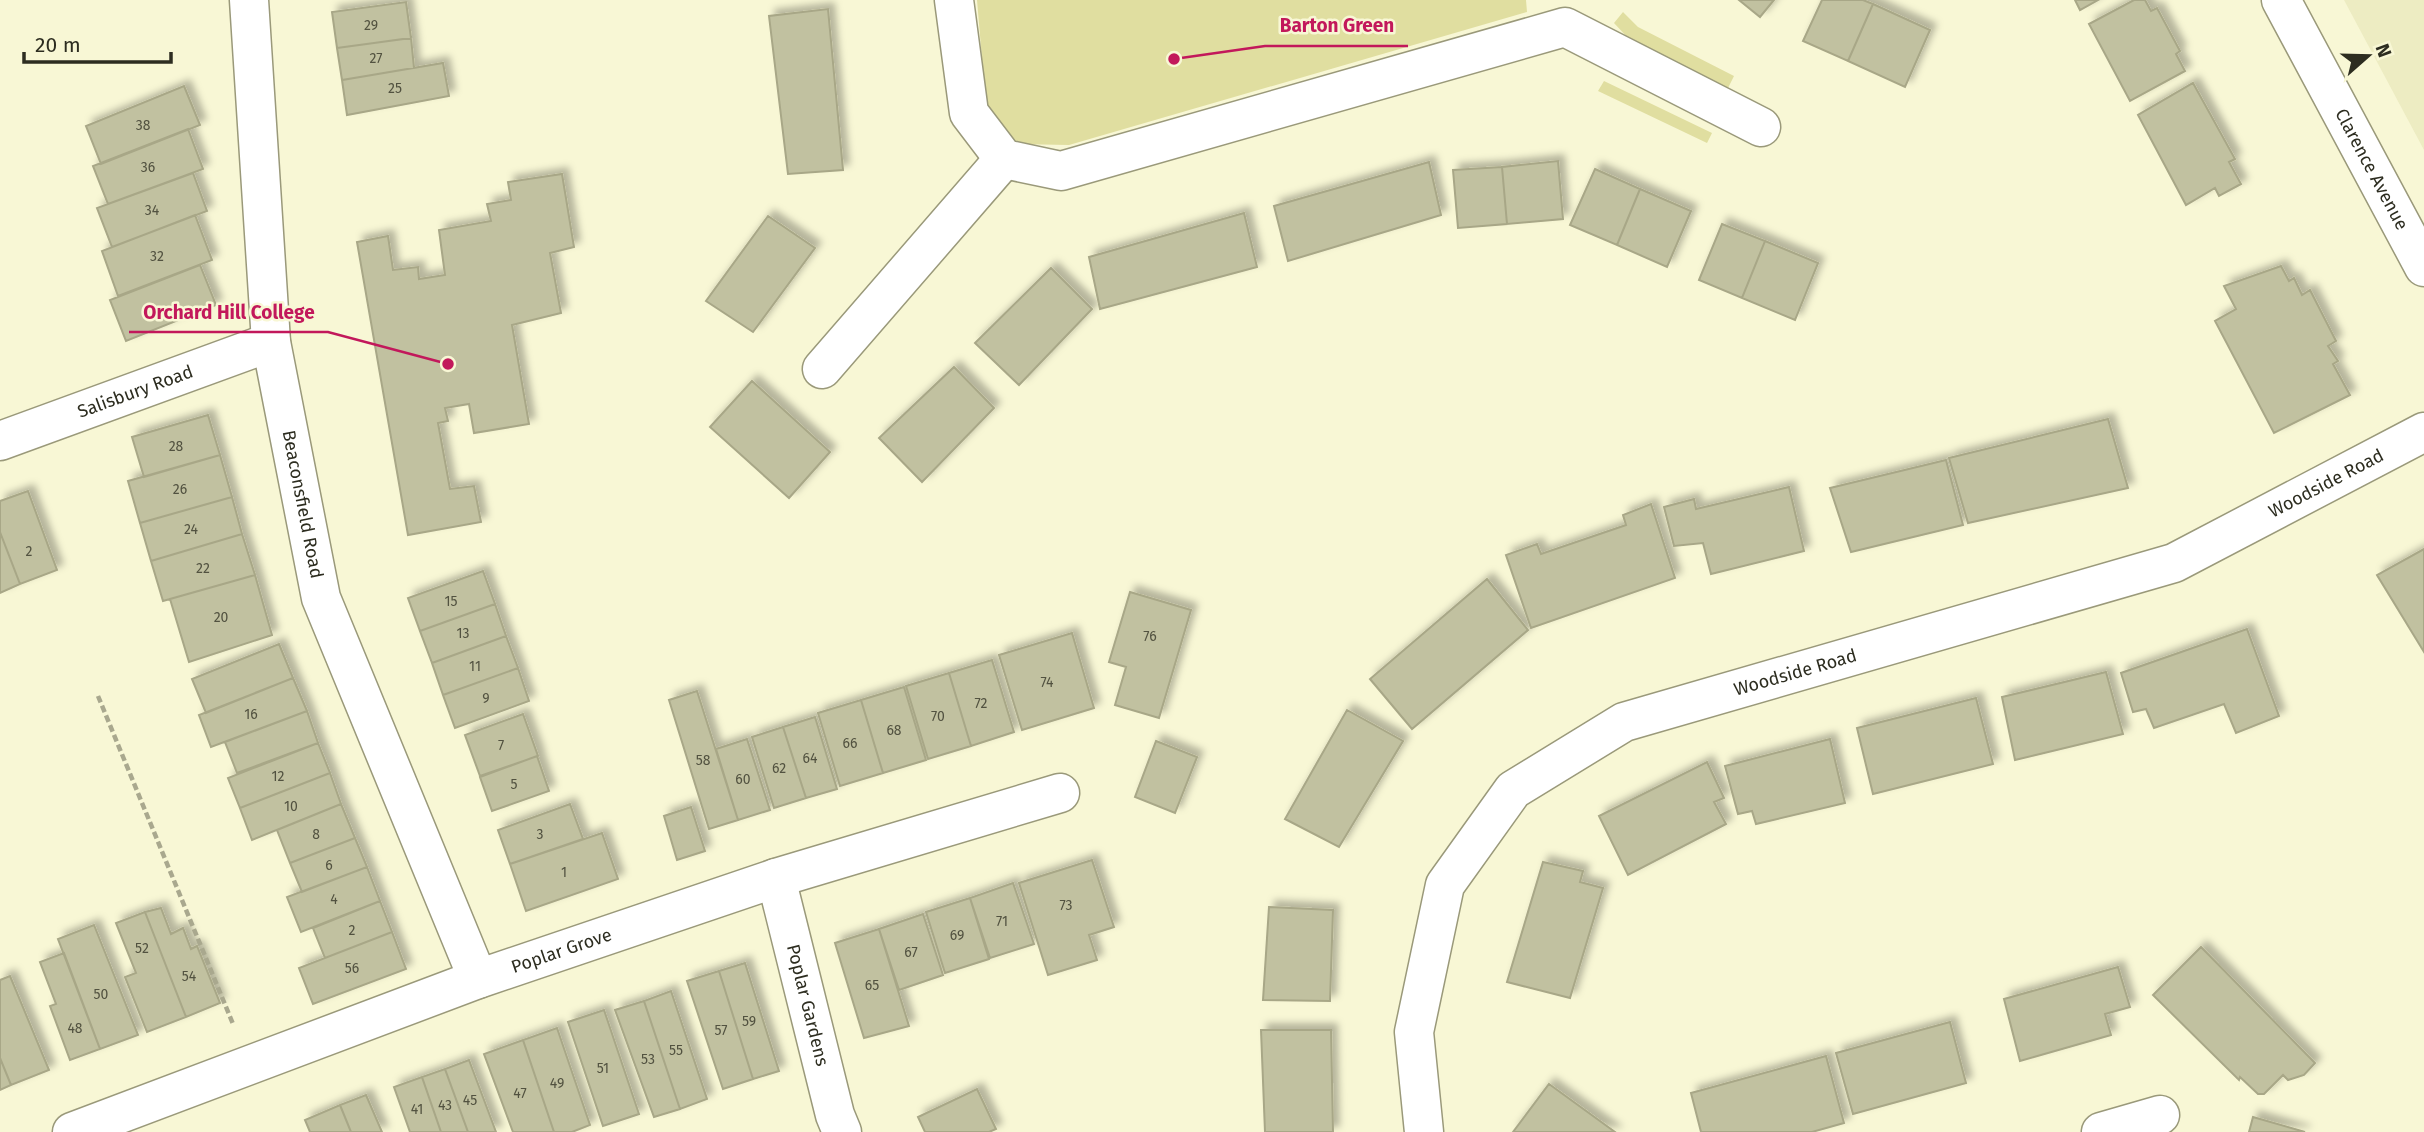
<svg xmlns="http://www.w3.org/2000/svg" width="2424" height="1132" viewBox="0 0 2424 1132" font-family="'Fira Sans',sans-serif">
<defs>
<filter id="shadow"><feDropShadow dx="6" dy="-6" stdDeviation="3.5" flood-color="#0004"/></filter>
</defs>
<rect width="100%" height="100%" fill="#f8f7d5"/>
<path fill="#edecc2" d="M2344,0h80v150z"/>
<path fill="#e0dea0" d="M977,0h549l1,12 -458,133 -54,-1 -29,-38z
M1623,12l15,15 96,49 -6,12 -100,-50 -14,-15z
M1604,81l108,52 -5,10 -109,-52z"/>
<path fill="#c1c1a0" stroke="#a8a787" stroke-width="2" filter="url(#shadow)" d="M1739,0h35l-14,17z
M1822,0h41l10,4 -25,57 -45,-20z
M2075,0h23l-18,10z
M2134,0h11l6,11 6,-3 23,43 -4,3 9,17 -55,30 -41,-77z
M406,2l5,36 -74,10 -5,-36z
M1873,4l57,26 -25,57 -57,-26z
M828,9l15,161 -55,4 -19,-158z
M411,38l3,30 -72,12 -5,-32z
M443,63l6,33 -102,19 -5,-35z
M2193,83l42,76 -6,3 12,22 -22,12 -4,-8 -29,17 -48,-90z
M184,86l16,39 -99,39 -15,-38z
M188,129l15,40 -95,35 -15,-38z
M1558,161l5,58 -56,5 -5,-57z
M1429,162l12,53 -153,46 -14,-55z
M1502,167l5,57 -49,4 -5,-58z
M1595,169l45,20 -23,56 -47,-20z
M193,173l14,38 -95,36 -15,-39z
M562,174l12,73 -24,6 11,60 -49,12 17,99 -55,9 -5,-29 -24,4 3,13 -10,2 12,66 24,-3 7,36 -73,13 -51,-293 31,-6 5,34 25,-3 1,12 26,-4 -6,-45 52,-9 -4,-17 24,-4 -3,-18z
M1640,189l51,22 -24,56 -50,-22z
M1244,213l13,54 -157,42 -11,-52z
M195,215l17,45 -94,36 -16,-45z
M768,216l47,32 -62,84 -47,-31z
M1722,224l43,17 -23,57 -43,-18z
M1765,241l53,22 -23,57 -53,-22z
M200,265l16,40 -90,36 -16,-41z
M2281,266l8,15 5,-3 8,17 8,-5 26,51 -8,5 10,15 -5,3 17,31 -76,38 -59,-112 21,-12 -12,-23z
M1051,268l41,41 -73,76 -44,-42z
M954,367l40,41 -72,74 -43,-44z
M752,381l78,71 -41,46 -79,-71z
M208,415l12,40 -76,22 -12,-40z
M2108,419l20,69 -160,35 -19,-65z
M220,455l12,42 -92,26 -12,-42z
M1946,460l17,65 -112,27 -21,-64z
M1789,487l15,64 -93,23 -8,-31 -29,3 -10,-39 30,-8 2,10z
M28,491l29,79 -37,14 -20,-52v-31z
M232,497l10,37 -91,27 -11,-38z
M1651,504l24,74 -144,50 -25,-73 31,-11 4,10 85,-29 -3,-10z
M0,532l20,52 -20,9z
M242,534l13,41 -92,26 -12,-40z
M2424,549v103l-47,-77z
M483,571l12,33 -75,27 -12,-33z
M255,575l17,60 -83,27 -19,-63z
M1487,579l41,51 -116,99 -42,-50z
M1130,592l61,18 -32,108 -44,-13 11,-38 -17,-5z
M495,604l11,32 -74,27 -12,-32z
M2247,629l32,87 -43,17 -12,-29 -70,24 -8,-19 -13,3 -12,-39z
M1072,633l22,75 -72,22 -23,-75z
M506,636l12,32 -75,27 -11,-32z
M279,644l14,34 -87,35 -14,-34z
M992,660l22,72 -43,14 -22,-73z
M518,668l11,33 -74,27 -12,-33z
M2106,672l17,62 -108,26 -13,-63z
M949,673l22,73 -43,13 -22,-73z
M293,678l14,33 -96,36 -12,-32z
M904,687l22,73 -43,13 -22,-73z
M697,691l41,129 -29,9 -40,-129z
M1976,698l17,66 -120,30 -16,-66z
M861,700l22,73 -43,13 -22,-73z
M1347,710l56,31 -64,106 -54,-28z
M307,711l11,32 -81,30 -12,-31z
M523,714l15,42 -58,20 -15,-41z
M815,717l22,72 -31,9 -23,-71z
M783,727l23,71 -32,10 -22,-71z
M747,739l23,71 -32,10 -22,-71z
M1830,739l15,64 -89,21 -4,-13 -14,3 -13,-48z
M1156,741l41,16 -22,56 -40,-16z
M318,743l12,30 -90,35 -12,-30z
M537,756l12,35 -57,20 -12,-34z
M1707,762l17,36 -10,4 12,22 -98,51 -29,-59z
M330,773l11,31 -89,36 -12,-32z
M341,804l14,34 -65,25 -13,-33z
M570,804l13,35 -73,25 -12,-34z
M691,807l14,44 -28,9 -13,-44z
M602,833l16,46 -92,32 -16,-47z
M355,838l12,29 -65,25 -12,-29z
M1092,860l22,67 -25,8 8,25 -49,15 -29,-92z
M1543,862l40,9 -3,11 23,6 -33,110 -63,-16z
M367,867l13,34 -79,31 -14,-35z
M1013,883l21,61 -44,14 -20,-60z
M970,898l19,61 -44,14 -19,-61z
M380,901l12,31 -67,26 -12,-30z
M1269,907l64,3 -3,91 -67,-1z
M161,908l10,26 12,-6 8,21 6,-3 23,57 -34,14 -41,-105z
M145,912l41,105 -39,15 -22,-55 11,-4 -20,-50z
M923,914l20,61 -44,15 -20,-61z
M94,925l44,110 -38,14 -42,-110z
M879,929l30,97 -45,12 -29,-95z
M392,932l14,37 -93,35 -14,-36z
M2201,947l114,116 -11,12 -16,5 -5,-5 -19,19h-6l-18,-17 -1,3 -86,-85z
M64,953l36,96 -30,11 -20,-54 6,-2 -16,-42z
M745,963l34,108 -26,8 -34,-108z
M2118,967l12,40 -25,7 6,21 -91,26 -16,-62z
M719,971l34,108 -30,10 -36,-108z
M10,976l39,94 -38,15 -11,-27v-78z
M671,991l36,108 -27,10 -36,-108z
M644,1001l36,108 -26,8 -39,-107z
M604,1010l35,104 -36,12 -35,-104z
M1950,1022l16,61 -113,31 -17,-61z
M557,1028l33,97 -18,7h-18l-31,-92z
M1261,1030h70l2,102h-68z
M523,1040l31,92h-41l-29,-78z
M1826,1056l18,67 -32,9h-111l-10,-39z
M0,1058l11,27 -11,5z
M469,1060l27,72h-28l-23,-63z
M445,1069l23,63h-27l-19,-55z
M422,1077l19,55h-31l-16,-45z
M1549,1084l66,48h-102z
M977,1089l19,40 -7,3h-64l-7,-15z
M366,1095l16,37h-31l-11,-27z
M340,1105l11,27h-41l-5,-12z
M2253,1117l52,15h-56z"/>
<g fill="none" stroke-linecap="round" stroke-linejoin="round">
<g stroke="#9a997a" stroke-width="41">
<g id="minor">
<path id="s1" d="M249,0l22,342 50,256 157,381"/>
<path d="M954,0l15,113 35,46 57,12 504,-144 196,100"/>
<path id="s2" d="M2281,0l143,267"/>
<path d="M822,369l182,-210"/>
<path id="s3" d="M0,441l271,-99"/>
<path id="s4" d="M776,878l59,237 7,17"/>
<path id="s5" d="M72,1132l406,-153 298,-101 284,-85"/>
<path id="s6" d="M1424,1132l-10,-100 31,-147 68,-95 111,-68 550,-159 250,-131"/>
<path d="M2101,1132l59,-17"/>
</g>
</g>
<path stroke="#a9a88e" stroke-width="4.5" stroke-dasharray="7 3.5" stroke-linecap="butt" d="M98,696l135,328"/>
<use href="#minor" stroke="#fff" stroke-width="38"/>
</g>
<g text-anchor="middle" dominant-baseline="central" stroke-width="5" stroke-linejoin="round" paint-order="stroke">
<g font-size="14" fill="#525240">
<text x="371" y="25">29</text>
<text x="376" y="58">27</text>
<text x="395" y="88">25</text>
<text x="143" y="125">38</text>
<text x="148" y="167">36</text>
<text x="152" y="210">34</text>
<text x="157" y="256">32</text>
<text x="176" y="446">28</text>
<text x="180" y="489">26</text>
<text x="191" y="529">24</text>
<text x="29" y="551">2</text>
<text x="203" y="568">22</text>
<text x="451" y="601">15</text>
<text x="221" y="617">20</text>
<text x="463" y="633">13</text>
<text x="1150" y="636">76</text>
<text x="475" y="666">11</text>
<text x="1047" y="682">74</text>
<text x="486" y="698">9</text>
<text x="981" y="703">72</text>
<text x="251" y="714">16</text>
<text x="938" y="716">70</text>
<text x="894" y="730">68</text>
<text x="850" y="743">66</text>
<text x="501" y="745">7</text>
<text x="810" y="758">64</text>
<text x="703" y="760">58</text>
<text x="779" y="768">62</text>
<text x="278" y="776">12</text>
<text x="743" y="779">60</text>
<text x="514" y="784">5</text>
<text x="291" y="806">10</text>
<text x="316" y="834">8</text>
<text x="540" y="834">3</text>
<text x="329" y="865">6</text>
<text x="564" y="872">1</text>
<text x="334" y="899">4</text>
<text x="1066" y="905">73</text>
<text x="1002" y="921">71</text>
<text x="352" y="930">2</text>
<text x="957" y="935">69</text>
<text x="142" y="948">52</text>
<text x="911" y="952">67</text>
<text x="352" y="968">56</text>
<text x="189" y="976">54</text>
<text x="872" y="985">65</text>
<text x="101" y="994">50</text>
<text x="749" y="1021">59</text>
<text x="75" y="1028">48</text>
<text x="721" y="1030">57</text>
<text x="676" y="1050">55</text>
<text x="648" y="1059">53</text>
<text x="603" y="1068">51</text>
<text x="557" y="1083">49</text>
<text x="520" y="1093">47</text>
<text x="470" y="1100">45</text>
<text x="445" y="1105">43</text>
<text x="417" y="1109">41</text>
</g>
<g font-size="18" fill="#2d2d20" stroke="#f8f7d5">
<text stroke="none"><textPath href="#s2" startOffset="192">Clarence Avenue</textPath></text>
<text stroke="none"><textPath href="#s3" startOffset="144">Salisbury Road</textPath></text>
<text stroke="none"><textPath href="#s6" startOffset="1242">Woodside Road</textPath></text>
<text stroke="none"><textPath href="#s1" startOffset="508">Beaconsfield Road</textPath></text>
<text stroke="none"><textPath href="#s6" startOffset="676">Woodside Road</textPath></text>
<text stroke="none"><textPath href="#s5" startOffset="522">Poplar Grove</textPath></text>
<text stroke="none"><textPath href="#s4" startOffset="131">Poplar Gardens</textPath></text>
</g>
</g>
<path fill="none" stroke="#c2185b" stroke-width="2.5" d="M1174 59L1265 46H1408M448 364L328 332H129"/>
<g fill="#c2185b" stroke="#f8f7d5" stroke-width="2.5">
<circle cx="1174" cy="59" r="7"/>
<circle cx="448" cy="364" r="7"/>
</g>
<g font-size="19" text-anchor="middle" font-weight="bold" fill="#c2185b" stroke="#f8f7d5" stroke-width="5" stroke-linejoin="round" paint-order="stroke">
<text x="1337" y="32">Barton Green</text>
<text x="229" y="319">Orchard Hill College</text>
</g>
<g transform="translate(2368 56) rotate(70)" stroke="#f8f7d5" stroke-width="5" paint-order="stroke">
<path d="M0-5L12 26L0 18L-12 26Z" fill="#2d2d20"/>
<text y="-10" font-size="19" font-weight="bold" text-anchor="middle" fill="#2d2d20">N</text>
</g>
<path d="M24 52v10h147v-10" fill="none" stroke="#2d2d20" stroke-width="3.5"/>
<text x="35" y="52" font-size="21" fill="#2d2d20" stroke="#f8f7d5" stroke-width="5" paint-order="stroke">20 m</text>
</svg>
